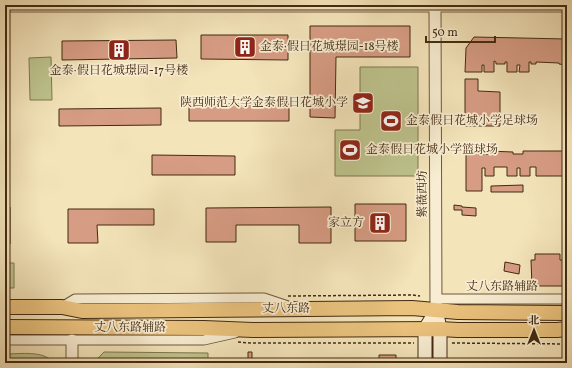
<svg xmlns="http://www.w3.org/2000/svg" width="572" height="368" viewBox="0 0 572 368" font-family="Vollkorn,'Noto Serif SC',serif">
<rect width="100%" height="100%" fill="#f4e4ba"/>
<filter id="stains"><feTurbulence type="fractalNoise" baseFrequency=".005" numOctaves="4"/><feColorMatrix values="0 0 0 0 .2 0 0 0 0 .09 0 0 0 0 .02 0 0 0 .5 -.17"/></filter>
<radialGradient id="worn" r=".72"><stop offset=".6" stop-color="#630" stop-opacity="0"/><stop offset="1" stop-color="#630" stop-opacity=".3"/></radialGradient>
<path fill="#bec48e" stroke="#807750" d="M51,57l1,43h-22l-1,-42z
M360,67h58v109h-83v-46h25z
M5,263h9v25h-9z
M104,352l104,1v10h-115z
M5,354c15,0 39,-4 49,9h-49z"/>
<path fill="#d79c84" stroke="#432a11" d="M310,26h100v31h-74l-1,61 -25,-1z
M201,35h87v25l-87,-1z
M474,37l93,2v33h-1v-7l-7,-1v-1l-23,-1v2h-5v-2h-2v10h-10l1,-7h-3v7h-10v-10h-2v2h-9v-2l-2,-1v11h-10v-7h-2v7h-17l1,-24z
M176,40l1,18 -115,2v-19z
M465,79h13v12l22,1v34h-35z
M189,104h100v17h-100z
M5,108h2l-1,17h-1z
M161,108v17l-102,1v-17z
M466,151h12v3h10v-3l25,1v2h10v-3h44v25h-31v-9h-6v9h-10v-8h-3v8h-10v-9h-13v9h-9v-8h-3v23h-16z
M152,155l83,1v19h-83z
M523,185v7h-32v-6z
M355,204h51v37h-51z
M454,205l8,1v1l14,1v8l-14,-1v-5h-8z
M5,207h5v37h-5z
M331,207v36h-32v-18h-63v17h-30v-34z
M68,209h86v16h-57l1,18h-30z
M535,254h25v6h4v26h-32l-1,-26h4z
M505,262l15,3 -1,9 -15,-3z
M499,281h14v8h-14z
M248,352h4v8h-4z
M379,355h17v8h-17z"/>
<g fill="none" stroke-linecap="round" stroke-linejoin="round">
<g stroke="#6f583b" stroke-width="11">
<path id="minor" d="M436,299h131
M62,307l13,-8 189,-1 24,8
M5,340h199l31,-7"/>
</g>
<g stroke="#6f583b" stroke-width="13">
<path id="tertiary" d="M435,5l1,306
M5,6h562
M72,363v-23"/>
</g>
<g stroke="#432a11" stroke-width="15">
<path id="secondary" d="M438,319l2,10v34
M425,363v-34l11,-18"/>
</g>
<g stroke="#432a11" stroke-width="16">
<path id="primary" d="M5,307h57l20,4 330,-3 46,4 109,1
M5,327l199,1 49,2 187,-1 18,1h99l10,-1"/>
</g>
<path stroke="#432a11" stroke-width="1.5" stroke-dasharray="3 2" stroke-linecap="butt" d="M288,296l125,-1 7,1
M238,342l12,1h164
M452,343l115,1"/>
<use href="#minor" stroke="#f8edd2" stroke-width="9"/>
<use href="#tertiary" stroke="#f8edd2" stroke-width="11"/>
<use href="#secondary" stroke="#f8edd2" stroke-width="13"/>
<use href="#primary" stroke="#eac27d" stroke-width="14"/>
</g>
<defs>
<g id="building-square" transform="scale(1.15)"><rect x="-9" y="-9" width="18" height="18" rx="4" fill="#8f2418" stroke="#f8edd2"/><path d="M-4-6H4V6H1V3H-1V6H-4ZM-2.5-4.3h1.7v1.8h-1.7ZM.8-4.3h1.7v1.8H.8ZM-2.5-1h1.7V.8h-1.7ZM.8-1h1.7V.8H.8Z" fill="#fff"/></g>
<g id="school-square" transform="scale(1.15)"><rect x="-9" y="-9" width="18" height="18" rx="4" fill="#8f2418" stroke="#f8edd2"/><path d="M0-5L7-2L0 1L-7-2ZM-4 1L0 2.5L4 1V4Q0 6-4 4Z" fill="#fff"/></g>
<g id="stadium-square" transform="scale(1.15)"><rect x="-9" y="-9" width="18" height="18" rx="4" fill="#8f2418" stroke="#f8edd2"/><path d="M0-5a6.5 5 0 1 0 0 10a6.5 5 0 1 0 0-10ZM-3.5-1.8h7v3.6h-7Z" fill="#fff"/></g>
</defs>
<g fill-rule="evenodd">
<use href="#building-square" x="245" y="47"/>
<use href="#building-square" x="119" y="50"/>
<use href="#school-square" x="363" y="103"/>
<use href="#stadium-square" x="391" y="121"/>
<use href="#stadium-square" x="350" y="150"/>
<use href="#building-square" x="380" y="223"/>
</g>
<g text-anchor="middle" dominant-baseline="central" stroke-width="3.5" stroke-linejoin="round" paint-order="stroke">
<g font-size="12" fill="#432a11" stroke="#f8edd2" text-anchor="start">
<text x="260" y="47">金泰·假日花城璟园-18号楼</text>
<text x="119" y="71" text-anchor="middle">金泰·假日花城璟园-17号楼</text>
<text x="348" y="103" text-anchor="end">陕西师范大学金泰假日花城小学</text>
<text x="406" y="121">金泰假日花城小学足球场</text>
<text x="366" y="150">金泰假日花城小学篮球场</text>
<text x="364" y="223" text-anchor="end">家立方</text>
</g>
<g font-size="12" fill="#432a11" stroke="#f8edd2">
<text transform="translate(423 194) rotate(-90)">紫薇西坊</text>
<text x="502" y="287">丈八东路辅路</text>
<text x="286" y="309">丈八东路</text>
<text x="130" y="328">丈八东路辅路</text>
</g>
</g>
<rect width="572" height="368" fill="none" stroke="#f4e4ba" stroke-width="20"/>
<rect x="6" y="6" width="560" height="356" fill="none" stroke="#432a11" stroke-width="2"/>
<rect x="10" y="10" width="552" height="348" fill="none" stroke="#432a11"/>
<g transform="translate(534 330)" stroke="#f8edd2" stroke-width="3" paint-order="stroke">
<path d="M0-3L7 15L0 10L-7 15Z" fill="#432a11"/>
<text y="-6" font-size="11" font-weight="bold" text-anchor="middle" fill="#432a11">北</text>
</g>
<path d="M426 36v6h69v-6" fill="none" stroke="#432a11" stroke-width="2"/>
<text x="432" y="36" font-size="12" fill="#432a11" stroke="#f8edd2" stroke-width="3" paint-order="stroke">50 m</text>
<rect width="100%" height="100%" filter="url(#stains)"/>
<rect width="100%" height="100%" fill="url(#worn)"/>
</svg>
